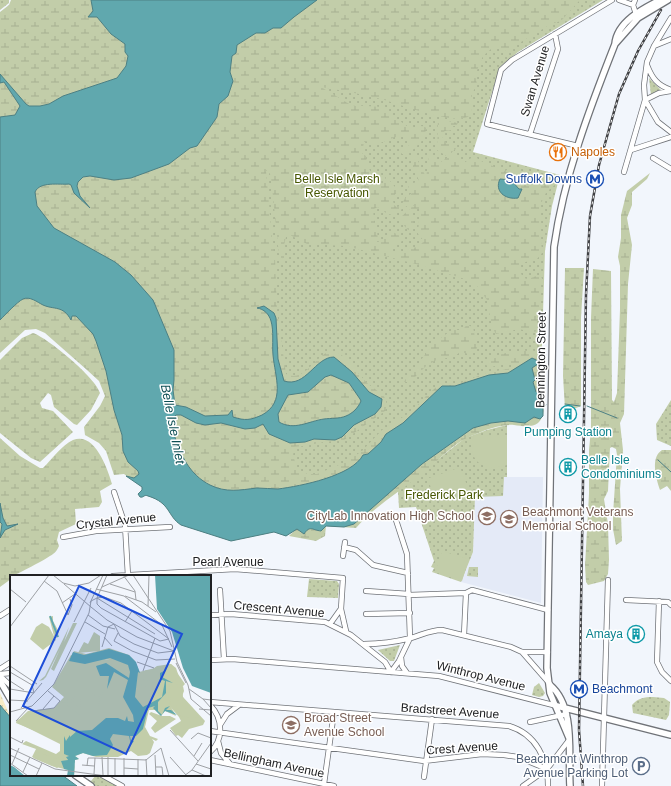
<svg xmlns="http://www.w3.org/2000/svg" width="671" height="786" viewBox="0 0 671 786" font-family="Arial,sans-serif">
<defs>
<pattern id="green-dots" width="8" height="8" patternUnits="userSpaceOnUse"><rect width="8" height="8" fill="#c2cda9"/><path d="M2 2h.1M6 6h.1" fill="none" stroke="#a6b091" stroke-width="1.8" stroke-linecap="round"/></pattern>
<pattern id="wetland-marsh" width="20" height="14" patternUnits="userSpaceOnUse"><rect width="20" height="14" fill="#c2cda9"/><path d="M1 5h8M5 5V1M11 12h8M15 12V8" fill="none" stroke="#a6b091"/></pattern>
<pattern id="sand-dots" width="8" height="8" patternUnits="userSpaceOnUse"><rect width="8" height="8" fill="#f6ecc6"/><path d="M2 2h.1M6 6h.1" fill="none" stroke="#d3caaa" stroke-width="1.8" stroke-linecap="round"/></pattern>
</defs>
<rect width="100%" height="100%" fill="#f2f6fc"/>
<path fill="#e4eaf7" d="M504,477h39l-2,126 -80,-21 12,-30 2,-55z"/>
<path fill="url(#green-dots)" d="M0,0h9v3l-9,7z
M317,0h286l-85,52 -18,15 -27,85 87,23 -8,31 -7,45 -4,125 2,20c-14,-4 -6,-19 -11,-28l6,-4v-2l-6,-4 -24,15 -19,2 -34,11h-13l-39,37 -17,11 -5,8 -13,12 -5,1c-12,21 -61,31 -85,34 -7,0 -14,-1 -21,-1 -14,2 -25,5 -39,0 -19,-6 -35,-23 -40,-43 -3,-10 -8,-18 -4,-29l7,-1 19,10 21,-2 21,6 13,-1 8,-4 6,10 21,9 15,-1 9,-3 21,1 7,-3 12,-12 21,-11 6,-7 1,-8 -13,-7 -17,-20 -18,-15c-19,-1 -28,31 -50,24l-6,-22 -2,-41 -2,-5 -10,-7 -6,2 7,3 7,12 2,49 4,17v8l-9,13 -15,9 -6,1 -15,-3 -1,-6 -4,4 -23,1 -19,-9 -11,-2 -2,-15 1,-10v-30l-21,-50 -22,-25 -16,-13 -61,-34 -17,-22 -2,-14c6,-11 24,-7 34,-8l2,1 3,8 16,15 -10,-12 -3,-10 1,-4 5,-5 7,-1 24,4 17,-2 38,-14 21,-16 7,-2 20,-29 2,-13 9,-8 5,-15 -3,-9 2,-16 4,-4 1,-7 19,-12h9l8,-5h8l13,-11z
M649,78l12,12 -10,5z
M671,400v46l-14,-6 -1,-16z
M507,425v52h-3l-1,19 -28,1 -2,55 -12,30 -29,-10 2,-4 -3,-1 3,-6 -18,-54 -17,1 -1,-17 67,-53 22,-8z
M469,567h9v10l-11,-1z
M309,579l28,2 2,3 -1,14 -31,-1z
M400,645l-6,16h-4l-12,-11z
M539,683l6,10 -2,3 -4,1 -7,-2 2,-8z
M653,697l11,1 6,4 -1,13 -3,5 -33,-7 -1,-8c6,-7 12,-8 21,-8z
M70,775h11l10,6 5,-6c12,0 18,8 29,11h-39z"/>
<path fill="url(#wetland-marsh)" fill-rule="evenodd" d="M11,0h569l-19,21 -10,3 -35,21 -6,6h-4l-9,-3 -6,1 -8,7 -8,19 2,9 -5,10 -1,20c-9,15 -74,-11 -90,-15 -20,-5 -41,-9 -60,-12l30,18 31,2 11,12 7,2 11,8 11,-3 5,2 -6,14 -14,13 -5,-1 -2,-3 11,-7 1,-3 -11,-6 -26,10 -7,-4 -4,1 -2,11 4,3 1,9 10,18h8l1,-7 9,11 7,1 -10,9 2,8 3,2 4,-1 4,-8 7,-5 -3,-3 -1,-5 11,-4 -7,-19v-5h4l10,20 2,-11 1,-12h3l6,10 10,-7 -11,-7 1,-31 20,4 -2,3h-7l3,4 -7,1 -4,3 4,8 10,5 1,2 -4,3v4l5,1 5,6h2l10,-7 7,5 23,10 10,-3 8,7 8,-4 14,7 10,2 2,4c-3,3 -7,5 -10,9 -11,17 -5,41 -4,60l-5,6 -15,4 -3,6 4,9 5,1 11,-4 3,3 -2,14 1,18 -4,12 4,9 -10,1 -12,-3 -23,5 -4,-7 -5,-27 -10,-14 -9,-6 -52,-16 -70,-18 -39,-2 -17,-9 -4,2 -2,8v13l-3,2 -2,-5 -8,-78 -3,-8 -2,2 7,78 2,8 2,54 9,63c21,11 34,-30 51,-22 15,8 22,26 35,35 10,7 18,11 13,24l-41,29 -20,2 -19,4 -11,1 -1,9 5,14 10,4h9l29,-12 16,-11 20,-21 29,-18 17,-18 12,-10 12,2 34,-13 26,-5 2,-4 -2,-1 -22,4 -6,-3c9,-12 38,-14 52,-13 9,9 1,20 2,32 1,12 12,29 0,40 -6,5 -16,3 -24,2 -12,-1 -27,4 -38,9 -21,7 -37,26 -54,40 -23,18 -46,31 -66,54l-30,-2 -1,10 -9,5 -27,-5 6,-6 -9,6 -12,-4 -43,9 -50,-16c-14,-9 -10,-22 -33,-29 -4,-2 -4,2 -8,1l-2,-3 4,-4v-3l-18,-13 -10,1 -8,-24 -7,-8 -14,-8 -1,-8 16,-21 5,-10 -6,-15 -12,-11 -42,-37 -9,-4 -11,1 -25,23v-341l9,-7zM500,179l6,1 16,12 -3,2 -16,1zM412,203l2,2 -13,12 -1,4 9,10h4v-20l1,-2h6l2,2 -3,8 -1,15 6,7 -6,6c-9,1 -19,7 -26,6l-2,-3 1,-2 11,-7v-4l-11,-6 -9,10 -5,1c3,-11 -6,-22 -3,-33l4,-2 8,6 6,2z
M650,173l-3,6 -15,13v13l-5,13 5,27 -4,39 -4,130 -4,9 3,27 -3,39 2,52 -6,4 -3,-16v-15l4,-59 -1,-6 -4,-2 -2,1 -2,43 -4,8 4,25 1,36 -1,14 -4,7 -16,4 -2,-3 -1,-16 4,-72v-44l2,-21v-111l2,-49 18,2 1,129 2,2 3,-9 3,-84v-43l-2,-9 3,-19v-23l6,-24z
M565,268h19l-3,50v88l-10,4 -6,-1 -2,-33z
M467,325l6,2 4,21 -2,3 -6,3 -9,-2c-5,5 -15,7 -22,7l-13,8 -15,15h-6l5,-9 8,-8 18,-23 17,-12h10z
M33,333c15,5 63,45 67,60l-9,17 -14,15 -3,-1 -20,-17 -3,-12 -3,-2 -8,10 2,5 11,3 20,21 -33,30 -9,-4 -31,-25v-73l22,-22z
M0,438l20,18 20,12h3c9,-9 19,-23 30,-28 22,-9 35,30 39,44l-12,7 2,11 -3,5 -24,2 1,15 -17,8 -2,8 2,6c-2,4 -3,6 -6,8 -5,4 -38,22 -42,22v3l-11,8z
M662,450h9v41l-4,-5 -7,4c-4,-12 -10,-32 2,-40z"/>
<path fill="url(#sand-dots)" d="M0,693l11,25 -11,-13z"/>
<path fill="#c2cda9" d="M474,435l30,1 3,3v26c-24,8 -41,-4 -33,-30z
M458,468l3,2 10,25c-20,15 -40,10 -42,-17z
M442,551l27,8 -7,22 -27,-9z"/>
<path fill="#60a8ae" stroke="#4d8084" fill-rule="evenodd" d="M91,0h226l-23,17 -13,11h-8l-8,5h-9l-19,12 -1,8 -4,3 -2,16 3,9 -5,15 -9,8 -2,13 -20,29 -7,2 -21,16 -38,14 -17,2 -24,-4 -7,1 -5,5 -1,4 3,10 10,12 -16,-15 -3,-8 -2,-1c-10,1 -29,-3 -34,8l2,14 17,22 61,34 16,13 22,25 21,50v30l-1,10 2,15 11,2 19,9 23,-1 4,-5 1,7c12,4 18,3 29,-2 24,-13 13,-38 11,-60 -1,-10 1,-24 -2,-34 -2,-7 -7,-12 -14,-13l7,-2 10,7 2,5 2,41 6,22c22,7 31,-24 50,-24l18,15 17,20 13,7 -1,8 -6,7 -21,11 -12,12 -7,3 -21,-1 -9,3 -15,1 -21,-9 -6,-10 -8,4 -10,1 -24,-6 -16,2 -9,-2 -15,-8h-5c-6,4 -3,13 -2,19 6,21 16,41 36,51 16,8 30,5 47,3 7,0 14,1 21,1 23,-3 74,-13 85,-34l5,-1 13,-12 5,-8 17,-11 39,-37h13l34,-11 19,-2 24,-15 6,3v3l-6,4 3,12 -2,2 3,10 7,4v20l-3,3 -6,-2 -9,6 -17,-2 -17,2 -18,5 -51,36 -68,60 -10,3 -18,-1 -5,5c-9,-1 -11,-6 -17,3l-7,-5 -11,7 -12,-4 -43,9 -50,-16c-14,-9 -10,-22 -33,-29 -4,-2 -4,2 -8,1l-2,-3 4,-4v-3l-16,-11 8,2 5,-4 -1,-3 -10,-9 -5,-11 -1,-16 -8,-25 -8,-39 -10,-30 -3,-7 -17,-18h-4l-1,4c-8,-15 -17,-10 -28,-15 -6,-3 -13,-9 -20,-6 -6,3 -18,16 -23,21v-203l15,-2 5,-9 -16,-24 -4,1v-9l26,30 3,2h11l9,-2 14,-8 54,-18 9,-12 2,-10 -3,-4v-8l-14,-10 -14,-17h-9l5,-6zM331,375l18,8 11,16 1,2c-3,7 -8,12 -15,15 -7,3 -15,2 -22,3 -15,2 -30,12 -45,3l-1,-8 10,-19 20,-3 17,-15z
M500,179l11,1 8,9h3l-4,9c-13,2 -24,-7 -18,-19z
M0,503l3,15 4,8 11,-2 -13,6 -5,8 2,-14 -2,-2z
M0,705l11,13v57h51l15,11h-77z"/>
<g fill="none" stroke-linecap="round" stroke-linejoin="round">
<path stroke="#4d8084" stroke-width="1" d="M565,404l15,2
M587,406l30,12
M543,407l3,-2
M658,460l13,12"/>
<g stroke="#707378" stroke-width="6">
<path id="minor" d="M619,0l14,5
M635,0l-2,5 4,12
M654,46l17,-7
M647,65c5,13 10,20 24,25
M645,100l13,22 13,10
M645,100l14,-7 12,-2
M530,134l28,-85 -3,-15
M578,146l-91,-22 14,-54 11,-10 100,-60
M631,150l40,-13
M653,158l18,11
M624,172l21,-72 -1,-15 3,-23 7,-16 17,-28
M114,492l11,33 3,51
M63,537l33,-6 74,-4
M344,547l12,3 17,15 35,8
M343,556l2,-14
M113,576l122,-7 108,9 -2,31 5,22
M220,590l4,69
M366,591l43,3
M409,595l57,-2 6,-3 76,20
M626,600l42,2 3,3
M659,601l-2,61 5,10 9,9
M366,614l44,-1
M210,615l21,-1 94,8 26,13 34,27 6,10
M0,616l11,-7
M330,624l10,-14
M464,635l2,-42
M364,644c16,0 31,-2 47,-6 11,-3 19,-8 31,-8l69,17 11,5h26
M522,652l28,32
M401,657l1,9 5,7
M210,660l22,-1 207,17 118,30
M0,669l11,-7
M391,672l8,-11 11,-23 -3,-84 -12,-37
M0,674l11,-1
M0,676l11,10
M210,702l299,24c27,8 39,33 39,60
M210,705c13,13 14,35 0,47
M530,722l37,-8
M220,725l7,-11 12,-9
M210,731l214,30 58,-7 22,1 14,2 29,12
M218,741l3,12 9,11
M210,760l124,26
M102,775l20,11
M424,777l8,-58
M324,784l10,-72
M523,786l24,-17 22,-29
M602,786l6,-206"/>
</g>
<g stroke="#707378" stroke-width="8">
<path id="major" d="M615,44l23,-26 30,-18
M0,681l11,19
M550,685c26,22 18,70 20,101
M557,706l114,29
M569,738l-19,-45 -3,-25 7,-421c10,-71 35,-137 61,-203 2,-22 27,-35 45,-44
M75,775l16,11"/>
</g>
<use href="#minor" stroke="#fff" stroke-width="4.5"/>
<use href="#major" stroke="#fff" stroke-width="5.5"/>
<g stroke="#3f4043" stroke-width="2.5">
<path id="rail" d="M583,786l-4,-56 7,-435 4,-79 9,-51 20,-71 19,-43 23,-41"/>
</g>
<use href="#rail" stroke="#fff" stroke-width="1" stroke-dasharray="3" stroke-linecap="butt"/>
</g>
<defs>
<g id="restaurant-ring" transform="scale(0.9)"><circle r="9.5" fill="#fff" stroke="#e8710a" stroke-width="1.5"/><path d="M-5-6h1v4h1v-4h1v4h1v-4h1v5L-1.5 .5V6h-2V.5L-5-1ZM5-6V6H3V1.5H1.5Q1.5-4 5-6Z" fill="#e8710a"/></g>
<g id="metro-ring" transform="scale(0.9)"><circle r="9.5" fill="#fff" stroke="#1a4fb4" stroke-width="1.5"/><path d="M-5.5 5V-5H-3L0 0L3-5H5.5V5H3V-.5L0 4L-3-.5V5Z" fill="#1a4fb4"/></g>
<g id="building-ring" transform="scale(0.9)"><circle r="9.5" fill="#fff" stroke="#0f9aa8" stroke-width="1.5"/><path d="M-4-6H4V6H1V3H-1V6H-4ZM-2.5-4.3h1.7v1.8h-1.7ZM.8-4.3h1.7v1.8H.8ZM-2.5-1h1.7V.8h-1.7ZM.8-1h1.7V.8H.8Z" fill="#0f9aa8"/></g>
<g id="school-ring" transform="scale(0.9)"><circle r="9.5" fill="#fff" stroke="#8d6e63" stroke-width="1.5"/><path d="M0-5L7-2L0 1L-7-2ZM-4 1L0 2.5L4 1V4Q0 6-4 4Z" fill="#8d6e63"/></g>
<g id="parking-ring" transform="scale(0.9)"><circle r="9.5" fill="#fff" stroke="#5c6f8a" stroke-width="1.5"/><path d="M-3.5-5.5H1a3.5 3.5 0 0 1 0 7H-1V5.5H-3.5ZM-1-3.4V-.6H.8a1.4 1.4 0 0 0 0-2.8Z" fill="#5c6f8a"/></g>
</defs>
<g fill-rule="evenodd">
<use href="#restaurant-ring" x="558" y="152"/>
<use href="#metro-ring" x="595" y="179"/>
<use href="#building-ring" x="568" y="414"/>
<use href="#building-ring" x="568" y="467"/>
<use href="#school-ring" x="487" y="516"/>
<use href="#school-ring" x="509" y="519"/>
<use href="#building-ring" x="636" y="634"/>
<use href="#metro-ring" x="579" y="689"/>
<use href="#school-ring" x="291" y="725"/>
<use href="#parking-ring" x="641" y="766"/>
</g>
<g text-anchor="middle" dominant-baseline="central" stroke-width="3" stroke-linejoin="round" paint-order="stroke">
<g font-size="12" fill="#202123" stroke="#fff">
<text transform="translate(535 81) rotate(-73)">Swan Avenue</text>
<text transform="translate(541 360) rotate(-89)">Bennington Street</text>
<text transform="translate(116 521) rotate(-6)">Crystal Avenue</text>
<text x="228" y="562">Pearl Avenue</text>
<text transform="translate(279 609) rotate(5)">Crescent Avenue</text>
<text transform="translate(481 676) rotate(14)">Winthrop Avenue</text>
<text transform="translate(450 711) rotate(4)">Bradstreet Avenue</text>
<text transform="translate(462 748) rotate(-4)">Crest Avenue</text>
<text transform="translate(274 763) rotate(12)">Bellingham Avenue</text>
</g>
<g font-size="12" fill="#c56008" stroke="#fff" text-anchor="start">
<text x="571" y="152">Napoles</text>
</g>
<g font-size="12" fill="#465600" stroke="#fff">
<text x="337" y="179">Belle Isle Marsh<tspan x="337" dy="14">Reservation</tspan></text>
<text x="444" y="495">Frederick Park</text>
</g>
<g font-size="12" fill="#164399" stroke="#fff" text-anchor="end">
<text x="582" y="179">Suffolk Downs</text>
<text x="592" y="689" text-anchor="start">Beachmont</text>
</g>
<g font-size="12" fill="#0d838f" stroke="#fff">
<text x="568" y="432">Pumping Station</text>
<text x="581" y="460" text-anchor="start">Belle Isle<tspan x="581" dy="14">Condominiums</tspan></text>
<text x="623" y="634" text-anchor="end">Amaya</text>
</g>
<g font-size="12" fill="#785e54" stroke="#fff" text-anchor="start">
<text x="522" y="512">Beachmont Veterans<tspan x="522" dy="14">Memorial School</tspan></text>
<text x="474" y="516" text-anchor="end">CityLab Innovation High School</text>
<text x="304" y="718">Broad Street<tspan x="304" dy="14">Avenue School</tspan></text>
</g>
<g font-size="12" fill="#4e5e75" stroke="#fff" text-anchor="end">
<text x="628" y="759">Beachmont Winthrop<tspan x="628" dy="14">Avenue Parking Lot</tspan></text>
</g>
<g font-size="13" font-style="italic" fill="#0b4d53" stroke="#fff">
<text transform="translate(173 424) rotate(79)">Belle Isle Inlet</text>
</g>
</g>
<g transform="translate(10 575)">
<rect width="201" height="201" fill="#f2f6fc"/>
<path d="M32,48l7,4 7,13 -13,10 -13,-11 6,-12zM84,57l6,4v15l-22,2 6,-11 4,2zM61,80l50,6 -17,14 22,4 -61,65v9l4,3 -3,1 2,3 -11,8 -25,-11 4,-8 -14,-5 4,-3 30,13 4,-3v-7l-44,-22 12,-11 26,-3 10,-11 -12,-10zM161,89l14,20 -3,3 1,10 22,24 -2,4 -14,4 -7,9 -4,-3 -2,1 -6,-8 11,-7 -2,-4 -17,-20 -18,10 -8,-17 3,-18z" fill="#c2cda9"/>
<path d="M167,109l1,4 5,-2 1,5 -3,8 -4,2 5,5 1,-9 3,9 -7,7 -6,-4h5l-2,-4 -3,2 -3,-2 1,-8 -3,-2 3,-8z" fill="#c2cda9"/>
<path d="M43,41v5l6,11 -2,6 -3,-2 -5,-19 4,-1 5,1zM63,48h4l-23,48 -3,-2 9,-20 -14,28 -3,3 -4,1 6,-5 24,-49 -5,15zM99,73l20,7 6,6 9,21 -6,4 -1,3 2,3v-6l5,-2 2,3 -1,-4 7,-2 7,13 -2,3 2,-1 1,-2 -6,-13 -2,-1 -8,1 -1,-9 3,-2 4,1 7,-5 14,-2 5,4 3,9 -9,8 -2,9 2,11 6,11 -11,-5 -4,5 -6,-6h-6l-4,17 5,9 8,3 -2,2 -4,-2 2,3 -4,11 -3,2 -9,1 -7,-5 -13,6h-22l-13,-4 -8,3 4,3 -4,1v4l-1,12 -2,-1 3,-12 -4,-2v-4l6,-6 14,-6 5,-5 -25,11 -3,19 -16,-4 -19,-8 4,-6 29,10 2,-3 -10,-1 11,-2 -5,-2v-11l-48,-20 1,-3 24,-9h15l6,-8 6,-1 -2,-6 -12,-9 7,-10 4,-1 -3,-3 4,-8 7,3v9l8,7 17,14 3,-4 -3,13 10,-30 -9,-1 -4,-11 9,-3 8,3 1,-4 -7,-2 -21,5 -12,-2 3,2 -8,-3 6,-10 12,3zM70,119l-3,3 4,2 -1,8 -6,-2v-4l-5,3 12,12 -14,-11 1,-7 3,2 2,-3 1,4v-4zM176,126l5,8 10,9 -6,-1 7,7 -8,1 -7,-9 -8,1 7,-9z" fill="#c2cda9" fill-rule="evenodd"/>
<path d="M141,137l11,4h8l6,3 -21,14 -4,-5 6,-7 -8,-7z" fill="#c2cda9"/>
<path d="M145,0h56v118l-19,-7 -9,-18 -11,-36 -15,-23zM99,74l20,6 7,7 4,11 -2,-1 -3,25 8,10 19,-10 3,-16 -5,-2v-6l6,-3 -4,7 11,6 -7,-2v12l-8,9v9l4,4 3,-7 5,-2 -4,4h5l6,5 -12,-4 -4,5 -8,-8 2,-2 -7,2 -5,21 -7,7h-6l1,5h3l-3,4 -2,-9 -16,-2 -3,5 3,6 -6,10 -14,1 -10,-3 -8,3 4,3 -4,1 -1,16h-7l1,-6 -4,-1 -3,-8 7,-1 -2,-3 3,-1 -5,-2v-18l2,5 4,-6v2l7,-6 15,-1 14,-12h12l7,3 2,-5 1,5 6,1 -1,-7 -10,-18 5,-17 -14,-8 -7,17 2,-13h-9l-4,-10 10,-3 23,15 1,-6 -2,-7 -18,-7 -25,6 -16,-3 4,-9 11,3zM0,190l4,2 11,9h-15z" fill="#60a8ae"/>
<path fill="none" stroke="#60a8ae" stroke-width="2" d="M40,41l8,21"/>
<path fill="none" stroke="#9ea1a5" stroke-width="1" d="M43,0l10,8 12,3 14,-3 12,-8M113,0l12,16 1,9M123,0l37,56 7,31 11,23 3,14 20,17M34,6l13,10 11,24M54,9l27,23M100,9l25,8M92,12l27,-12M0,14l16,13M86,14l28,7 38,29 10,22M115,21l17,6 14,10M87,23v6l4,4 59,33 9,-2M87,23l7,-1 17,6 48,36M87,23l58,36M81,26l6,-3 10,-23M52,28l13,-9M80,28l13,-28M138,31l1,-31M81,32l16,13 30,17 37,14M58,40l4,-10 -2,-6M78,40l15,11 12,3M64,47l17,-34M75,47l20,12M115,47l7,-11M104,49l6,12 14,8 24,9 16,-2M0,52l39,-52M108,58l-4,8 18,10 24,9 19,-1M94,62l8,9M92,72l6,-20 6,-3M127,87l17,6M166,88l10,20M0,91l27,18M133,96l12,-33M0,97l22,13 2,8M0,106l14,9M0,114l24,4M179,114l14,10 8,1M193,124l8,9M0,125l18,1M11,133l21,-25M19,133l4,3 21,-3 6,-7 -12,-10M33,134l11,-13M189,134l12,1M0,137l22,-6 22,-22 35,-71 2,-12M6,146l13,-14M160,155l28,31M0,162l12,6 1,-3M181,164l7,-6 13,5M0,173l45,21 51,7M0,180l29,14M145,180l1,21M184,181l8,-13M92,182l1,18M98,182v19M160,182l16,18M114,183v18M128,184v17M136,184l1,17M0,188l18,13M2,189l7,-16M186,189l15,5M72,190l12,1M77,191l1,-8h7M146,192h6l1,9M114,193l14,1M182,195l14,6M13,197l7,-15M84,199l1,-16 51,2 15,-12 8,28M26,201l6,-13M105,201v-18M174,201l8,-6 19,-27"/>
<path fill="#1d4ed8" fill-opacity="0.15" stroke="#1d4ed8" stroke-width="2" d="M69,11l103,48 -56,120 -103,-48z"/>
<rect width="201" height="201" fill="none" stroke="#202123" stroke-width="2"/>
</g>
</svg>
